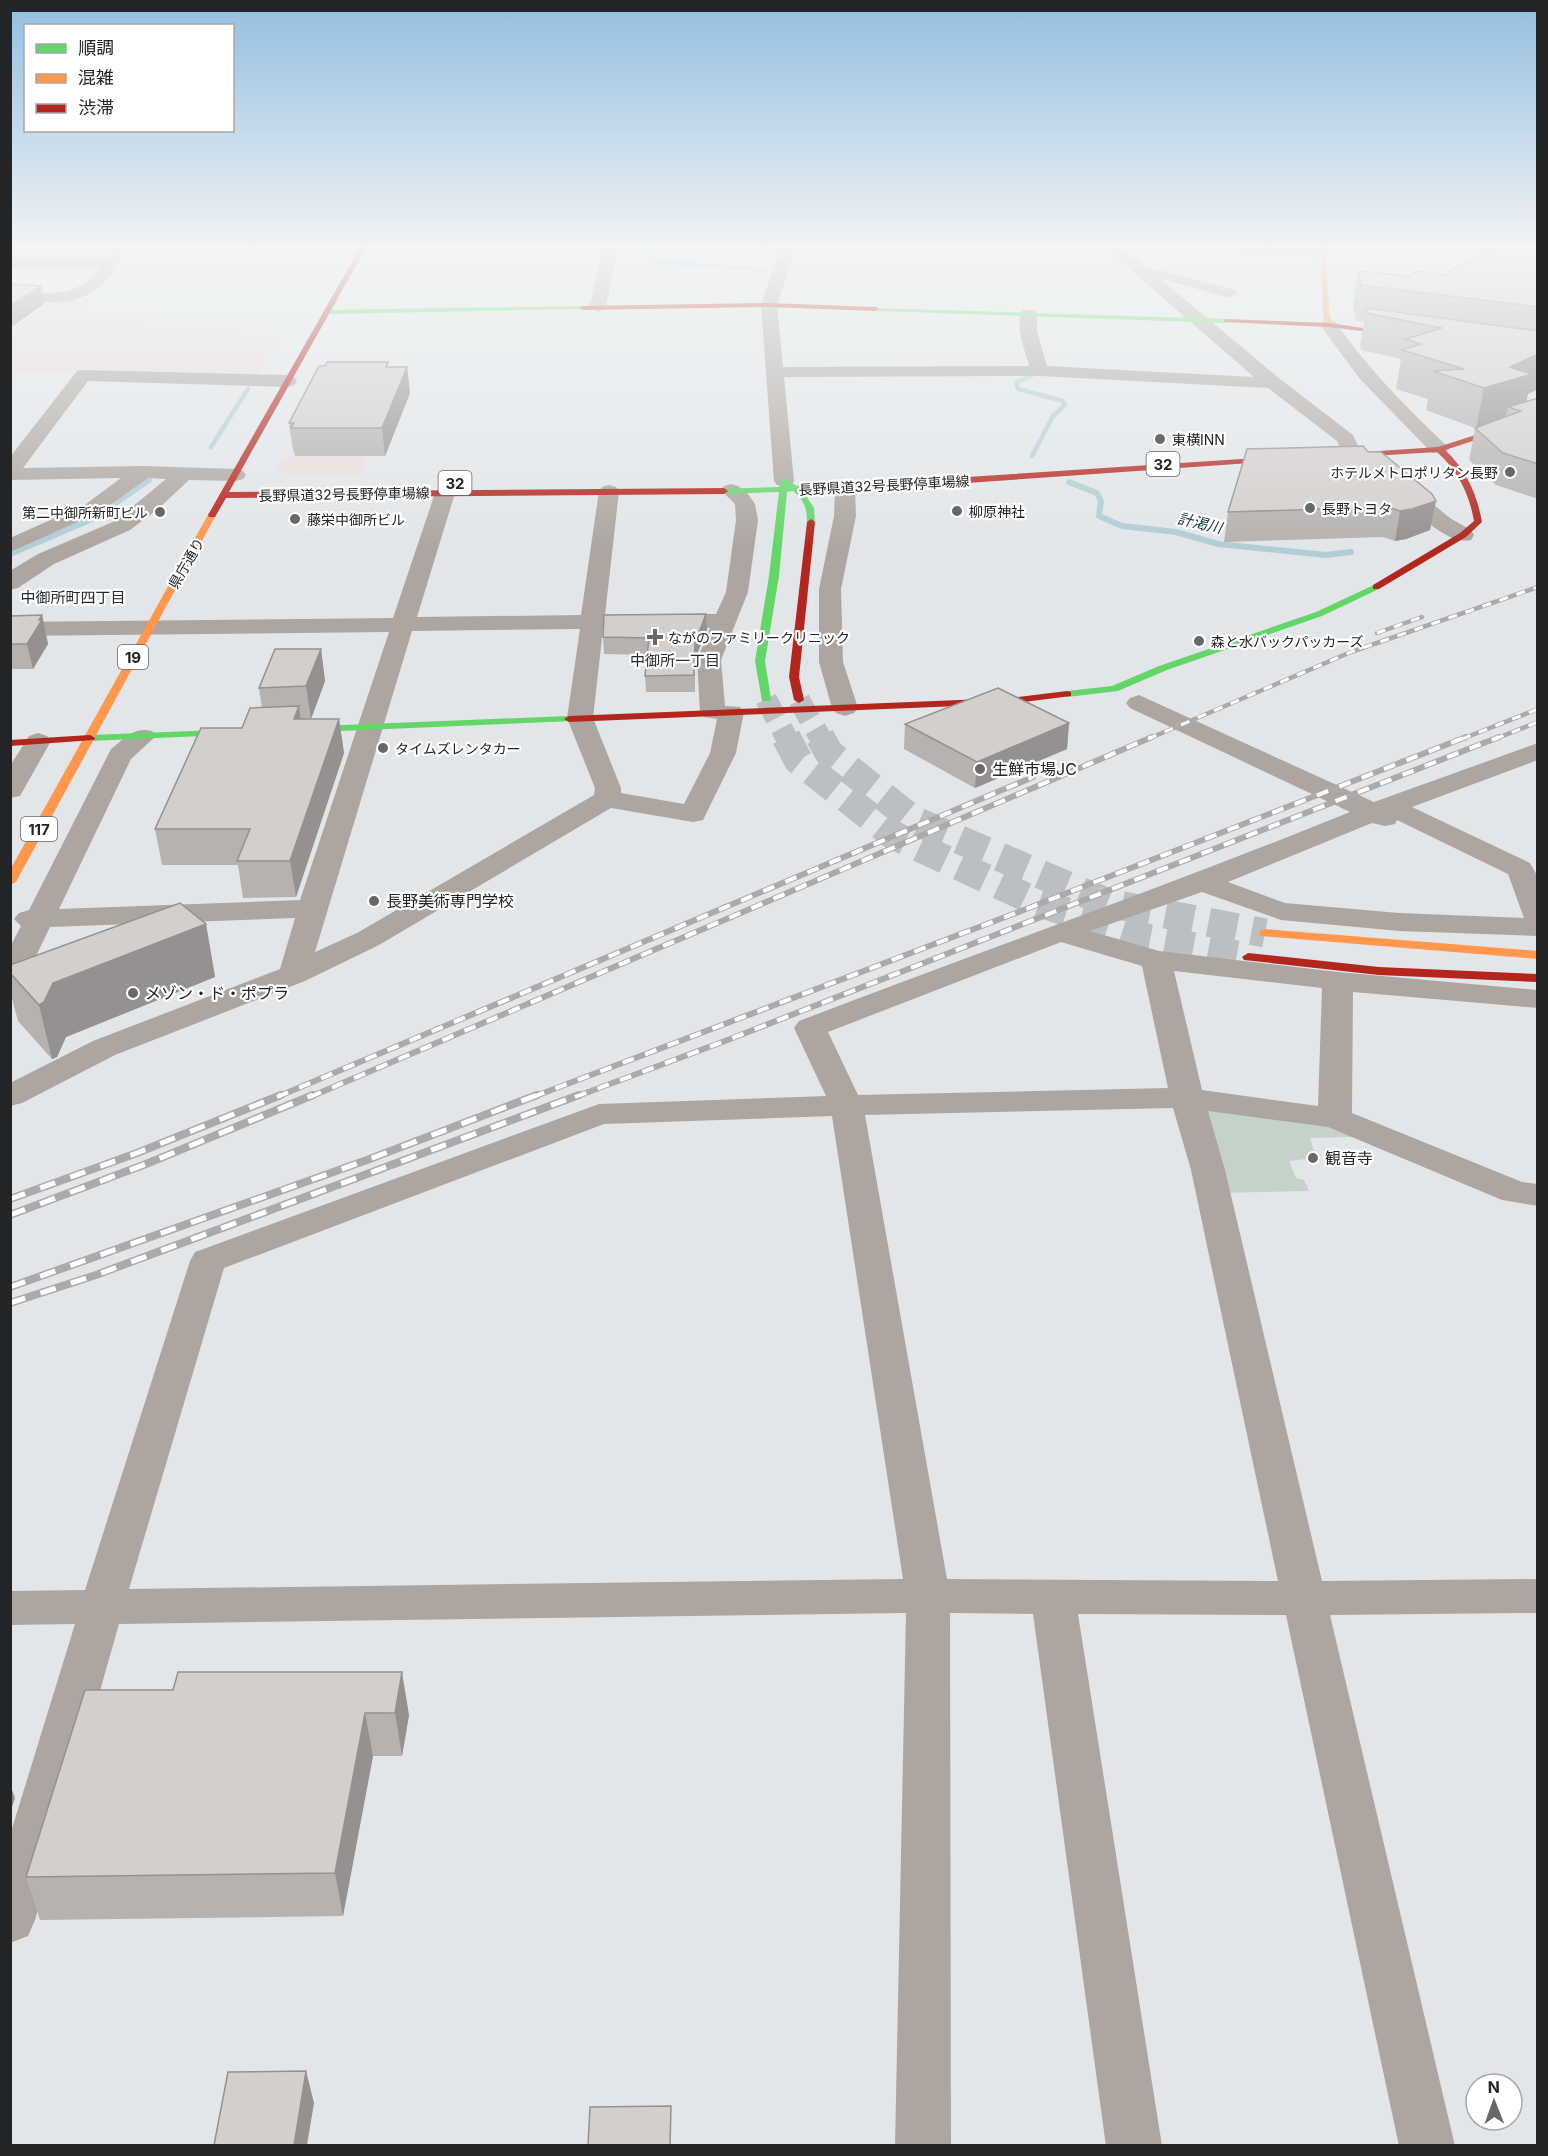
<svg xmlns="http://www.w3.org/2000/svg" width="1548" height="2156" viewBox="0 0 1548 2156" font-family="Inter,'Noto Sans JP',sans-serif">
<rect width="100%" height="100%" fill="#e3e6e9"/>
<path fill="#eadddd" d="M87,298h6l-15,15 79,1 -18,16 105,1 -1,4h40l-26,42 -246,-6v-41l44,-30 26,1z
M283,457h83l-7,18h-70l-13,-6z"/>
<path fill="#c5d2ca" d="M1203,1108l131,17 18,12 -42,1 6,20 -27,3 7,17 8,2 5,11 -91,2z"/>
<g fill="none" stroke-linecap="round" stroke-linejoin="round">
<path stroke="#b2cdd5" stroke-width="4.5" d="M654,246l-1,12 4,4 109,8
M211,447l37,-58
M1032,456l21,-40 12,-11 -2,-4 -45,-12 -2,-6 18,-9"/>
<path stroke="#b2cdd5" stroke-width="6" d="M1069,482l28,11 4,8 -2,15 23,10 54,6 42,12 108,11 25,-3
M10,554l82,-35 57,-39"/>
<path stroke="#bcbfc2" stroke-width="22" stroke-dasharray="22 11" stroke-linecap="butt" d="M766,699l21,40
M799,700l22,39"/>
<path stroke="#bcbfc2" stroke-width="29" stroke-dasharray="29 15" stroke-linecap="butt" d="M786,737l12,23 95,75 141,66 112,37 102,19
M820,737l9,16 84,67 195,83 157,30"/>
<path fill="#ada6a0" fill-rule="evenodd" d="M112,246h16c-32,61 -53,58 -118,55v-10c36,2 66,9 90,-23h-90v-10h96z
M602,246h16l-12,61 -8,5 -8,-5z
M780,246h16l-19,59 6,62 246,-1c-4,-17 -15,-39 -6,-56h12l2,4v17l10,35 207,11 -151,-131h17l24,20 91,24 2,3 -8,5 -70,-20 121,101 73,56 5,11 -3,4h-14l-4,-9 -69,-53 -228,-12 -256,1 10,104 -3,4h-14l-3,-4 -13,-176z
M1176,246c21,-1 146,-3 155,7l-8,5 -139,-7z
M1454,246h29l55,11v10l-76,-16z
M1329,320l6,1c32,47 70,85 111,124l3,4 -3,4h-14l-72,-74 -40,-54 3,-4z
M83,370l205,5 6,2 3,4 -3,4 -6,2 -200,-6 -65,87 120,-2 93,3 7,2 3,4 -3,4 -7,2 -47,-1 -31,29 -28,21 -76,34 -36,24 -8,2v-19l3,-2 25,-15 77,-33 51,-42 -18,-1 -48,34 -90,40v-14l76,-34 35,-26 -111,2v-23l67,-86z
M845,481l7,2 3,4 1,29 -15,73 1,36 1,37 15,46 -4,5 -9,3 -9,-3 -4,-5 -13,-46v-73l15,-73 1,-29 3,-4z
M1400,481l7,2 43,35 21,12 3,5 -3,5c-25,6 -60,-33 -78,-49l-3,-4 3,-4z
M731,484l7,2 10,8 7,10 3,16 -10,72 -27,68 4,46 15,1 4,5 -8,41 -33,67 -10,2 -82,-14 -232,137 -74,36 -190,74 -93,48 -12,3v-23l83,-42 187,-72 15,-51 -245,9 -25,52 -4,7 -11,2v-41l11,-21 -7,-7 5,-6 10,-3 82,-161c13,-10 23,-23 41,-18l4,5 -25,23 -72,150 241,-9 89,-268 -379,4v-14l383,-4 42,-125 3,-4 7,-2 7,2 3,4 -38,124 164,-2 18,-124 3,-4 7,-2 7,2 3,4 -14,124 15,2 4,5 -4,5 -17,2 -10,89 28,70v5l63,11 26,-51 7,-34 -13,-2 -4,-5 -3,-52 13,-32 -55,-2 -4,-5 4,-5 8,-2h53l10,-22 10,-72 -1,-16 -14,-14 3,-4zM580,629l-13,89 28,70 -1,7 -237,138 -42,19 97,-321z
M1139,695l235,107 164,-59v17l-126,47 118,56 8,14v59l-139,-5 -118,-11 -79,-28 -112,39 69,20 179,21 200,18v18l-185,-16 -1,121 170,69 16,2v22l-36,-6 -174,-73 -120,-16 17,59 97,411 216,-2v34l-208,2 125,531h-56l-113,-531 -208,-1 84,532h-56l-73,-532 -83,-1 1,533h-56l11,-533 -787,11 -84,296 -7,16 -18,7v-108l65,-211 -65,1v-34l75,-1 105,-329 5,-9 404,-148 227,-8 -32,-68 5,-7c183,-70 369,-135 551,-209l-220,-104 -4,-5 4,-5zM1397,820l111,54 16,44 -125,-5 -114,-10 -57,-21 144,-59 13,3 10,-2zM1061,942l81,24 26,122 -310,7 -30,-63zM1174,971l148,17 -4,118 -116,-16zM1173,1108l18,62 87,411 -331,-2 -82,-464zM832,1116l71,463 -774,10 95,-321 380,-144z
M38,733l9,3 4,5 -31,55 -10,2v-32l19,-30z"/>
<path fill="#63d668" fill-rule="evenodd" d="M582,306l2,3 -259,5 -3,-2 3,-2z
M874,308l352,11 3,2 -3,2 -350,-12z
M967,477l4,3 -1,2 -167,9 11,17 1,14 -4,3 -4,-3c0,-14 -3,-22 -14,-31l-6,1 -8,84 -14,85 6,38 -1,2h-8l-7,-40 14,-85 10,-84 -55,2 -4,-3 1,-2 58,-2 1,-6 4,-3 13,8z
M1376,584l3,1v4l-57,27 -155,54 -49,21 -51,6 -5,-3 5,-3 45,-5 47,-20 157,-54z
M569,716l5,3 -1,2 -278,12 -5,-3 5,-3z
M243,729l4,1v4l-157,7 -5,-3 5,-3z"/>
<path fill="#ff974d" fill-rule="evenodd" d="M1320,246h6l3,67 4,12 -4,2 -4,-2 -2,-12z
M209,513l7,2 -200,367 -6,3v-15z
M1265,929l273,22v8l-277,-23 -2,-3 2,-3z"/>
<path fill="#b3261e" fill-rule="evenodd" d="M361,246h6l-138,246 495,-4 4,3 -4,3 -498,4 -11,19h-6l-1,-2z
M769,303l107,4 3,2 -3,2 -107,-4 -187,3 -3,-2 3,-2z
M1226,319l103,4 83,12 -4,2 -79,-10 -105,-5z
M1538,415v5l-93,30c21,19 32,44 37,72l-16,15 -87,52h-6v-4l87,-52 14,-12c-5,-28 -16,-50 -37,-69l-99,6h-3v-4l103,-7z
M1289,456h3v4l-325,23 -4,-3 4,-3z
M811,519l4,3 -16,155 5,23 -5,3 -5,-3 -5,-23 18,-155z
M1067,691l4,1v4l-62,8 -440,18 -5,-3 5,-3 440,-18z
M90,735l5,3 -1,2 -84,6v-6z
M1248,953l131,14 159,7v8l-159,-7 -135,-15 -2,-3z"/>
<g stroke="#acaaa9" stroke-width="4.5">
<path id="rail-far2" d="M1377,633l45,-16
M1148,739l203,-87 187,-65
M1462,739l76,-30
M1495,739l43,-17"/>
</g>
<g stroke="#acaaa9" stroke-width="6">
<path id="rail-far1" d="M277,1097l756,-320
M310,1097l842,-360
M533,1097l488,-186 445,-174
M575,1097l150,-56 774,-304"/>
</g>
<g stroke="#acaaa9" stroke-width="8">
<path id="rail" d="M10,1199l127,-46 144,-58
M10,1215l136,-51 167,-69
M10,1287l357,-127 170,-65
M10,1303l86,-28 483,-180"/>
</g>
<use href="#rail-far2" stroke="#fff" stroke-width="3" stroke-dasharray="9" stroke-linecap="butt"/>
<use href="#rail-far1" stroke="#fff" stroke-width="4" stroke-dasharray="12" stroke-linecap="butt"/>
<use href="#rail" stroke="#fff" stroke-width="5" stroke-dasharray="16" stroke-linecap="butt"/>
</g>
<path fill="#b5b2b0" d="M1538,246v143l-10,5 -2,7 12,-3v101l-42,-14 -27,-25 6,-32 -49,-18 2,-11 -32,-10 5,-30 -40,-9 -1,-5 4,-23 -8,-1 -3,-14 5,-36 53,5 36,-1z
M389,367h18l3,26 -25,63h-90l-1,-5h-1l-4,-28z
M1368,452l68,49 -6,29 -24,9 -11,2 -12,-4 -159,5 4,-30z
M706,614l1,16 -12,29v33h-49l-1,-16 2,-21 -43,-1 -1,-17z
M42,615l6,29 -15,25h-23v-53z
M321,649l4,32 -14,38h28l5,34 -48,144 -53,1 -5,-33h-76l-7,-36 87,-101 20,-20 -3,-20z
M1069,723l-2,26 -92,39 -71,-39 1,-25z
M206,924l9,53 -149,60 -9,20 -5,2 -34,-38 -8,-30v-26z
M85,1690l324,25 -7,41h-29l-30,160 -303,4 -14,-43z"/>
<path fill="#949190" d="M41,286l3,18 -34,24v-22z
M1538,354v35l-10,5 -4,19 -3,-2 -13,-4 -3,12 -29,10 8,-41 26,-21z
M407,367l3,26 -25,63 -3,-28z
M1436,501l-6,29 -24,9 -11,2 5,-30z
M706,614l1,16 -12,29v33v-49z
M42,615l6,29 -15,25 -6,-25z
M321,649l4,32 -14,38 -5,-33z
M299,706l4,34 -9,-21z
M339,719l5,34 -48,144 -6,-36z
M1069,723l-2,26 -92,39 2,-26z
M206,924l9,53 -149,60 -9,20 -5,2 -13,-54 14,-22z
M402,1672l7,43 -7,41 -7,-43z
M365,1713l8,43 -30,160 -8,-43z
M10,1784l5,14 -5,15z
M306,2071l8,32 -7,42h-13z"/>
<path fill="#d3cfcd" stroke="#949190" stroke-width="1.5" d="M1507,246h31v61l-177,-22 -3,-14 53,5 5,-5 31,4 4,-6z
M10,284l31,2 -31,20z
M1366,308l172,23v23l-28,13 22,7 -48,14 -51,-17 31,-2 -62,-19 19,-6 -15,-5 36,-11 -75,-15z
M327,362h61l-2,5h21l-25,61h-91l3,-5h-5l30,-57h6z
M1538,398v66l-35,-11 -28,-25 46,-17 -13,-4z
M1363,446l5,6h13l51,42 4,7 -24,8 -12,2 -12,-4 -160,5 19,-63z
M706,614l-11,29 -1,32 -49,1 4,-38 -46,-1 1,-22z
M42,615l-3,5h3l-15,24h-17v-28z
M275,649h46l-15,37 -47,2z
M998,688l71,35 -92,39 -72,-38z
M299,706l-5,13h45l-49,142h-53l13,-32h-95l46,-101h41l8,-20z
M180,903l26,21 -153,59 -9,19 -5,3 -29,-32v-8z
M178,1672h224l-7,41h-30l-30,160 -309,4 59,-187h88z
M306,2071l-12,74h-80l14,-73z
M671,2106l-1,39h-82l2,-38z"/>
<linearGradient id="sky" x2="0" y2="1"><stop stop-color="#92bee0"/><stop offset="0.45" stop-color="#f2f4f5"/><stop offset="1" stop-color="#f2f4f5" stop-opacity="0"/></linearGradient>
<rect width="1548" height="548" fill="url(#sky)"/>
<g fill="#66686a" stroke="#fff" stroke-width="2">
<circle cx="1160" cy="439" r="6"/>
<circle cx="1510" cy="472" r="6"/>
<circle cx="1310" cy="508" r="6"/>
<circle cx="957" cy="511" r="6"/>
<circle cx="160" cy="512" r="6"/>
<circle cx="295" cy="519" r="6"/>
<path d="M652 628h6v6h6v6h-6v6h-6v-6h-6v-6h6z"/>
<circle cx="1199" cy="641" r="6"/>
<circle cx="383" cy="748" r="6"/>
<circle cx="980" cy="769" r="6"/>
<circle cx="374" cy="901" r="6"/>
<circle cx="133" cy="993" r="6"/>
<circle cx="1313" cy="1158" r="6"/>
</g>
<g text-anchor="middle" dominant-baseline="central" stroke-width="4.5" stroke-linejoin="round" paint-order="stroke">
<g font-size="14" fill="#222425" stroke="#fff" text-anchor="start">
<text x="1172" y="439">東横INN</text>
<text x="1498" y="472" text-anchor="end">ホテルメトロポリタン長野</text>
<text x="1322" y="508">長野トヨタ</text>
<text x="969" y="511">柳原神社</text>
<text x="148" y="512" text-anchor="end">第二中御所新町ビル</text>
<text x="307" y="519">藤栄中御所ビル</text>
<text x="668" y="637">ながのファミリークリニック</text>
<text x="1211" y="641">森と水バックパッカーズ</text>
<text x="395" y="748">タイムズレンタカー</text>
</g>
<g font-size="14" fill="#222425" stroke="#fff">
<text transform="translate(884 485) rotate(-3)">長野県道32号長野停車場線</text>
<text transform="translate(344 494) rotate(-1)">長野県道32号長野停車場線</text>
<text transform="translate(186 563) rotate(-60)">県庁通り</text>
</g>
<g fill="#fff" stroke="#646666" stroke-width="1.5">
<rect x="1146.5" y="452" width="33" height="24" rx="4.5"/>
<rect x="438.5" y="471" width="33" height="24" rx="4.5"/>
<rect x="118" y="645" width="30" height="24" rx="4.5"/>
<rect x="21" y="817" width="36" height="24" rx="4.5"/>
</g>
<g font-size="15" font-weight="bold" fill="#222425">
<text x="1163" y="464">32</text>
<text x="455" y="483">32</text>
<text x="133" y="657">19</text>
<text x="39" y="829">117</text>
</g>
<g font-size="15" font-style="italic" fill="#10333d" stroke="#fff">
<text transform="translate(1200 523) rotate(13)">計渇川</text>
</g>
<g font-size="15" fill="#262b2e" stroke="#fff">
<text x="73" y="597">中御所町四丁目</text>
<text x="675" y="660">中御所一丁目</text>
</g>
<g font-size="16" fill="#222425" stroke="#fff" text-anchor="start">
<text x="992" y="769">生鮮市場JC</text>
<text x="386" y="901">長野美術専門学校</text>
<text x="145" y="993">メゾン・ド・ポプラ</text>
<text x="1325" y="1158">観音寺</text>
</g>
</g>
<rect width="1548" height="2156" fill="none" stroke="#222425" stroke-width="24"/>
<rect x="24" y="24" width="210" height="108" fill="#ffffff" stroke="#a7a7a8" stroke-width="1.5"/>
<rect x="36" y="44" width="30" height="9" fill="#63d668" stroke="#a7a7a8" stroke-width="1.5"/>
<text x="78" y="54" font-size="18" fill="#222425">順調</text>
<rect x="36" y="74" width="30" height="9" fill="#ff974d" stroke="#a7a7a8" stroke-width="1.5"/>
<text x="78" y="84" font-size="18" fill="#222425">混雑</text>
<rect x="36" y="104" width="30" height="9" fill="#b3261e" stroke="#a7a7a8" stroke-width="1.5"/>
<text x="78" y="114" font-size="18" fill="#222425">渋滞</text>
<g transform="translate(1494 2102) rotate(359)"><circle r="28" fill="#ffffff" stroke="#a7a7a8" stroke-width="1.5"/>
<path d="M0-4.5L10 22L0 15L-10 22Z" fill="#66686a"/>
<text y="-9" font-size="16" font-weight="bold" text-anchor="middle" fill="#222425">N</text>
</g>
</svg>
